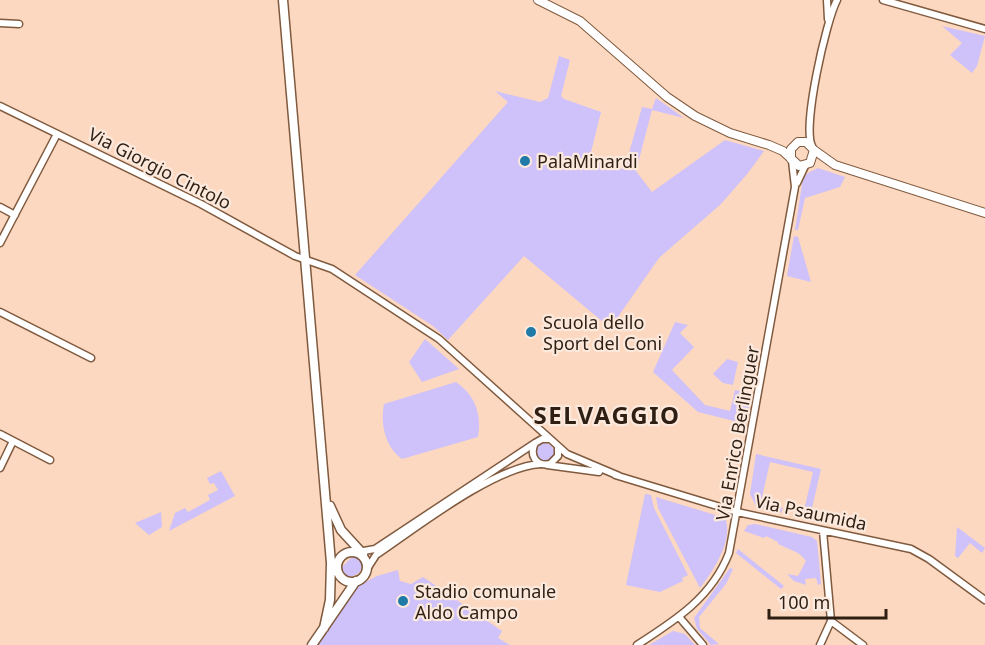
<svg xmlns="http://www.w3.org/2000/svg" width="985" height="645" viewBox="0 0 985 645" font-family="'Noto Sans',sans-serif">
<rect width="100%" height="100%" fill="#fcd8c0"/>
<path fill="#cfc1fa" d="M942,26l43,10 -8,30 -5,7 -22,-18 12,-12z
M559,56l11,4 -9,36 3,3 37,13 -12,48 33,9 3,-2 17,-60 10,2 4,-11 28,20 -32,-8 -16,61 16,21 73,-52 39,11 -16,22 -27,31 -62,54 -46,66 -6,-5 -4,3 -79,-66 -76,84 -15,-14 -78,-51 153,-173 -13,-11 45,11 8,-4z
M818,168l27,9 -5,10 -35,11 -7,32h-3l8,-52 5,-5z
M794,236l4,1 13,45 -24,-6z
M675,322l13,3 -8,8 14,14 -22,23 33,35 25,6 5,-21 16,3 -1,7h-3l-1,4 3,1 -3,19 -48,-12 -45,-40z
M425,339l34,30 -37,13 -13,-20z
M727,359l11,3 -5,23 -10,-2 -10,-9z
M456,382c19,13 26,32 22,55l-76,22c-17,-11 -22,-36 -18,-55z
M536 452a9 9 0 1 1 18 0a9 9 0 1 1-18 0Z
M756,454l65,15 -11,48 -14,-3v-9l9,1 8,-34 -43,-10 -9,40 22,6 -2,5 -25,-7 -6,-12z
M221,471l14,25 -66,35 6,-18 10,-5 3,4 22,-12 -2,-5 10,-5 -4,-7 -4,1 -3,-6z
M645,494l6,1 3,13 34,67 -6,3 1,3 -23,11 -34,-7z
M656,497l69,21c9,22 -12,53 -25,70l-42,-80z
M161,512l1,15 -13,8 -14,-12z
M755,524l57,13 5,4 4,43 -3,1 -2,-7 -11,1 1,6 -12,-4 -7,-7 11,2 8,-15c-7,-10 -14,-10 -28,-17v-2l-12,-6 -2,2 -20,-7 4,-6z
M957,527l28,21 -3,5 -12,-10 -12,15 -3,-2z
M738,549l46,37 -3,3 -45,-36z
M352,557l9,1 2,7 -4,8 -12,6 -5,-2 -2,-8z
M730,568l3,1 -7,15 -27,33 1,11 19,16 -8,1 -14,-16 -3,-11z
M398,570l2,11 11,3 12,-7 79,54 -4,7 12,7h-192l38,-58 21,-11z
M673,631l12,3 10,11h-46z"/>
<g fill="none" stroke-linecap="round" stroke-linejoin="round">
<g stroke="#805a3e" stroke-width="9">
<path id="minor" d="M827,0l1,19
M883,0l102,29
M0,23l19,1
M0,106l201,98 94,52 37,13 107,70 128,115 52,22
M812,146c-10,-19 14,-125 25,-146
M797,183l8,-17
M0,207l15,8
M0,243l57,-109
M0,312l91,46
M0,434l50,26
M550,439h-8l-7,4c-6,12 1,24 15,21l8,-8v-8
M547,465l52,7
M0,468l13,-27
M615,475l122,37 174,37 18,10 56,41
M358,552l17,-3 160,-106
M367,569l9,-14c40,-27 119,-89 165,-91
M680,618l23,27
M831,621l32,24
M637,645c39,-25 75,-48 92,-92l66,-366 -3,-26
M820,645l11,-24 -8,-90"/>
</g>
<g stroke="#805a3e" stroke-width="10">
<path id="tertiary" d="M538,0l42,21 87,76 28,19 35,17 39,12 14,6 16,15 11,-3 4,-13 -8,-8h-8l-7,7v10
M814,150l21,15 150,48"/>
</g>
<g stroke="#805a3e" stroke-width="11">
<path id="secondary" d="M283,0l48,563 -1,37 -6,28
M330,506l11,24 22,24
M337 567a15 15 0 1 1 30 0a15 15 0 1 1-30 0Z
M312,645l44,-64"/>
</g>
<use href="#minor" stroke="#fff" stroke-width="6"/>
<use href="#tertiary" stroke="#fff" stroke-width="8"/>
<use href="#secondary" stroke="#fff" stroke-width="8"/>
</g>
<g fill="#1f7aa8" stroke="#fce9dd" stroke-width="2">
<circle cx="525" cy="161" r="6"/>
<circle cx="531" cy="332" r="6"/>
<circle cx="403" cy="601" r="6"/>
</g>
<g text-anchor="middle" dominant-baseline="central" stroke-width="4.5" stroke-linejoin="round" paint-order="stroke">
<g font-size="18" fill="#2f1f13" stroke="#fce9dd" text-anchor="start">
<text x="537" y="161">PalaMinardi</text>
<text x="543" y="322">Scuola dello<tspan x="543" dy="21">Sport del Coni</tspan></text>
<text x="415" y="591">Stadio comunale<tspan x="415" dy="21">Aldo Campo</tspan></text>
</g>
<g font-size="18" fill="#2f1f13" stroke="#fce9dd">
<text transform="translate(160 168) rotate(27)">Via Giorgio Cintolo</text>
<text transform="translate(737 433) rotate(-80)">Via Enrico Berlinguer</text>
<text transform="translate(811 512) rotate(12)">Via Psaumida</text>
</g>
<g font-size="24" font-weight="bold" letter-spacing="1.5" fill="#2f1f13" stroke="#fce9dd">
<text x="607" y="414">SELVAGGIO</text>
</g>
</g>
<path d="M769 609v9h117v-9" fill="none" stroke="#2f1f13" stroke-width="3"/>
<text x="778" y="609" font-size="18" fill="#2f1f13" stroke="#fce9dd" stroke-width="4.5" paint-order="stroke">100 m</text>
</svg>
